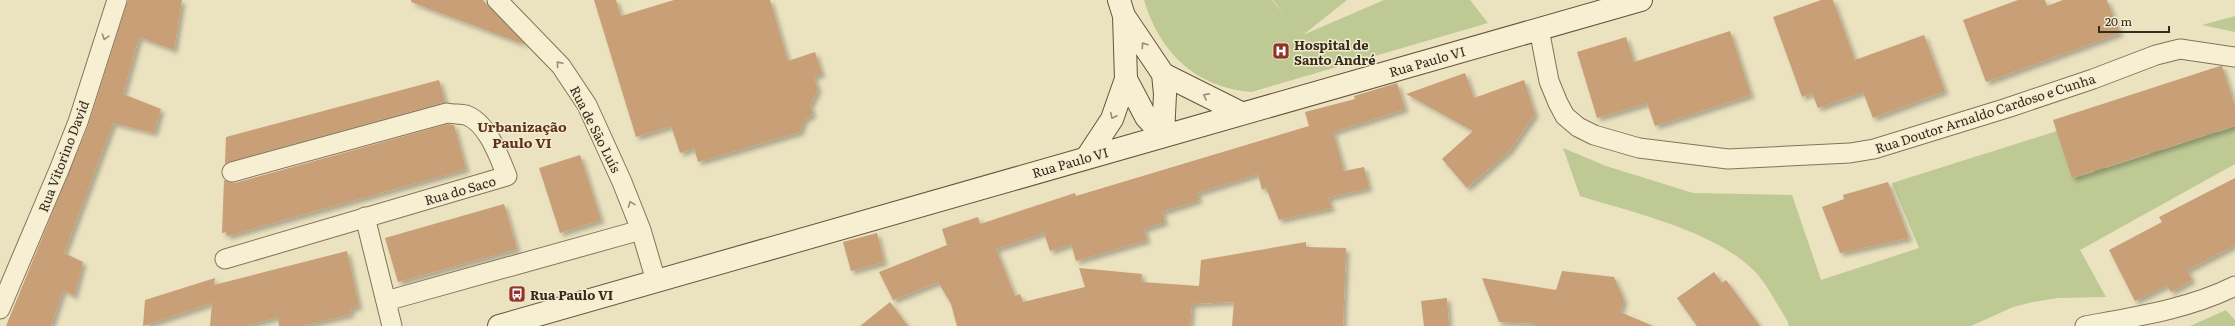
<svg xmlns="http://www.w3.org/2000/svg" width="2235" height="326" viewBox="0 0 2235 326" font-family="Literata,serif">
<defs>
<filter id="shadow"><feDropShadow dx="3.5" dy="3.5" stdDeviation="2" flood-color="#0004"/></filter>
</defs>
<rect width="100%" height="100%" fill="#ebe2c0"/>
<path fill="#bec994" d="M1144,0h128l14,17 -13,-17h74l-44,35 81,-35h86l18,23 -237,69c-56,-5 -91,-39 -107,-92z
M2235,16v16l-33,-7z
M2216,126l2,6 17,-6v38l-155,86 26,47 -48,1 -25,4 -20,5 -42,19h-182l-2,-6c-9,-14 -18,-31 -28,-44 -38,-44 -125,-63 -179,-80l-17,-48 43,18 87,27 99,2 29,85 98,-32 -27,-65 165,-52 16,47 21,-6 -1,-6 11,-3 2,5 44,-14 -1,-6 11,-4 2,6 44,-15z
M2226,310l9,10v6h-45z"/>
<path fill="#c89f77" filter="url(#shadow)" d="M128,0h54l-8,50 -35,-13 -16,57 38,15 -7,24 -41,-10 -49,130 19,9 -9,34 -11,-6 -12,36h-45l82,-200z
M411,0h72l43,45 -115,-43z
M594,0h22l5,16 53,-16h96l18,61 27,-9 7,22 -8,2 4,14 -8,15 3,9 -9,6 -4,12 -102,30 -4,-14 -14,5 -9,-27 -35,11z
M1821,0h12l22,60 69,-25 21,56 -72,27 -10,-26 -45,16 -6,-15 -10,4 -29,-80z
M2018,0h27l2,6 16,-6h44l13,33 -134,49 -23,-62z
M1730,31l21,64 -96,31 -8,-23 -50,15 -20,-66 49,-15 8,25z
M2220,66h2l13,40v20l-163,52 -19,-58z
M1465,73l9,25 50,-18 11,34 -25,36 -43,38 -25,-29 31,-28 -67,-37z
M439,80l6,22 -220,61 1,-26z
M1397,83l8,26 -72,23 11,39 20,-4 5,21 -41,10 4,10 -53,12 -13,-32 -4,2 -4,-16 -61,19 2,7 -37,12 3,10 -21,7 3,11 -71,21 -5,-17 -21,7 -6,-18 -48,16 19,47 5,-2 3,8 62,-15 -6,-19 63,6 -1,8 58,4 2,-26 105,-18v5l40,1 -3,78h-111l2,-24 -42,2 -2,22h-233l-6,-22 -13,-22 -45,18 -14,-28 68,-27 -5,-16 36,-12 2,7 95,-31 1,3 233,-70 -4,-14 50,-13 -1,-3z
M448,124l6,1 12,44 -239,67 -1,-4 -4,1 2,-53 11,3z
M580,155l21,65 -41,13 -21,-65z
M2235,178v67l-48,25 5,10 -21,12 -4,-7 -32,16 -26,-51 53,-28 -3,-5z
M1888,182l21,56 -69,15 -18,-46 22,-8 -1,-4z
M504,204l13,45 -119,33 -13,-44z
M877,233l7,29 -33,9 -8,-29z
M347,251l12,55 -9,3 1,5 -49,12h-23l-1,-9 -32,9h-36l2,-23 -69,23 2,-26 70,-22 -1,7z
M1562,271l52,6 10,23 -4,12 33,14h-116v-2l-38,-2 -17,-44 74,12z
M1714,272l8,11 4,-3 34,46h-63l-20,-28z
M1447,298l2,28h-25l-3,-25z
M890,302l18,24h-48z"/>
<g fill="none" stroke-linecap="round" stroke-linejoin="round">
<g stroke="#837359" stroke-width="21">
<path id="street" d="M497,0l64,66 26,39 35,77 19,48 15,51
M1539,29l10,52 9,22 7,13 13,11 16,8 45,13 89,11 122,-6 24,-4 133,-41 86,-29 63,-24 24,-6 55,8
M365,217l27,109
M225,259l282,-83c-8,-19 -19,-53 -41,-61 -5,-1 -13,-1 -19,-2l-215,59
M386,301l255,-71
M0,309l59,-139 19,-48 39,-122
M2085,326c50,-9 104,-17 150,-40"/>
</g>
<g stroke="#65543c" stroke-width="24">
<path id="secondary" d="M1124,16l39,58 78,39
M1126,79l20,38 17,18
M1163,135l2,-41 -2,-20
M1087,157l25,-38 14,-40 -2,-63 -5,-16
M499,326l1142,-326"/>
</g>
<use href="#street" stroke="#f7efd2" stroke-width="19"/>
<use href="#secondary" stroke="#f7efd2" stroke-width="22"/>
</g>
<defs><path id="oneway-chevron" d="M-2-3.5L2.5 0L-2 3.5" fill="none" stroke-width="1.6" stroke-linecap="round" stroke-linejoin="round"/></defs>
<g stroke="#968c78">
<use href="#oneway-chevron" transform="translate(105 37) rotate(108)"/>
<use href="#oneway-chevron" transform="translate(1144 45) rotate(-124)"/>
<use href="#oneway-chevron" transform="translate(559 64) rotate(-131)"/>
<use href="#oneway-chevron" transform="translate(1206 96) rotate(-153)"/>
<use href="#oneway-chevron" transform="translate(1113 116) rotate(116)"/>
<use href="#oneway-chevron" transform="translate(631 204) rotate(-111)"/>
</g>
<defs>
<g id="hospital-square" transform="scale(0.9)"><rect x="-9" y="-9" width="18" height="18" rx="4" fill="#90332b" stroke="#f3eccf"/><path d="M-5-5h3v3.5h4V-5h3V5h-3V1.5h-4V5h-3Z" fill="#fff"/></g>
<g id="bus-square" transform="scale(0.9)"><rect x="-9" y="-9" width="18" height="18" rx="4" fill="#90332b" stroke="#f3eccf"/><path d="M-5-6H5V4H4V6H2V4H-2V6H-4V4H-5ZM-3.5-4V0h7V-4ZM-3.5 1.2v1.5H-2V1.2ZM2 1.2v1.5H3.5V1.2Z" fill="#fff"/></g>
</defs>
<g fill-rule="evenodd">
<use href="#hospital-square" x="1281" y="51"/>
<use href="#bus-square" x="517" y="294"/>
</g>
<g text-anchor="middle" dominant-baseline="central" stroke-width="3" stroke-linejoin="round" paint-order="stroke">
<g font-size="13" font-weight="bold" fill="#342a1d" stroke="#f3eccf" text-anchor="start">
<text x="1294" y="44">Hospital de<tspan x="1294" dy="15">Santo André</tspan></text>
<text x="530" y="294">Rua Paulo VI</text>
</g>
<g font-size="13" fill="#342a1d" stroke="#f3eccf">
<text transform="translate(1427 61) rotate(-16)">Rua Paulo VI</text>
<text transform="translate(1985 113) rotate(-18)">Rua Doutor Arnaldo Cardoso e Cunha</text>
<text transform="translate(596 129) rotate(63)">Rua de São Luís</text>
<text transform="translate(63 156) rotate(-69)">Rua Vitorino David</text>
<text transform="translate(1070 162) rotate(-16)">Rua Paulo VI</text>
<text transform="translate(460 190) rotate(-16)">Rua do Saco</text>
</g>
<g font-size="14" font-weight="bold" fill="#5e311e" stroke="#f3eccf">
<text x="522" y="126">Urbanização<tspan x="522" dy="16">Paulo VI</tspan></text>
</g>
</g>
<path d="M2099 26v6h70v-6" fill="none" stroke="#342a1d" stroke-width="2"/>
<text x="2105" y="26" font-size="12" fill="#342a1d" stroke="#f3eccf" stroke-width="3" paint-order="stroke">20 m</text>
</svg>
